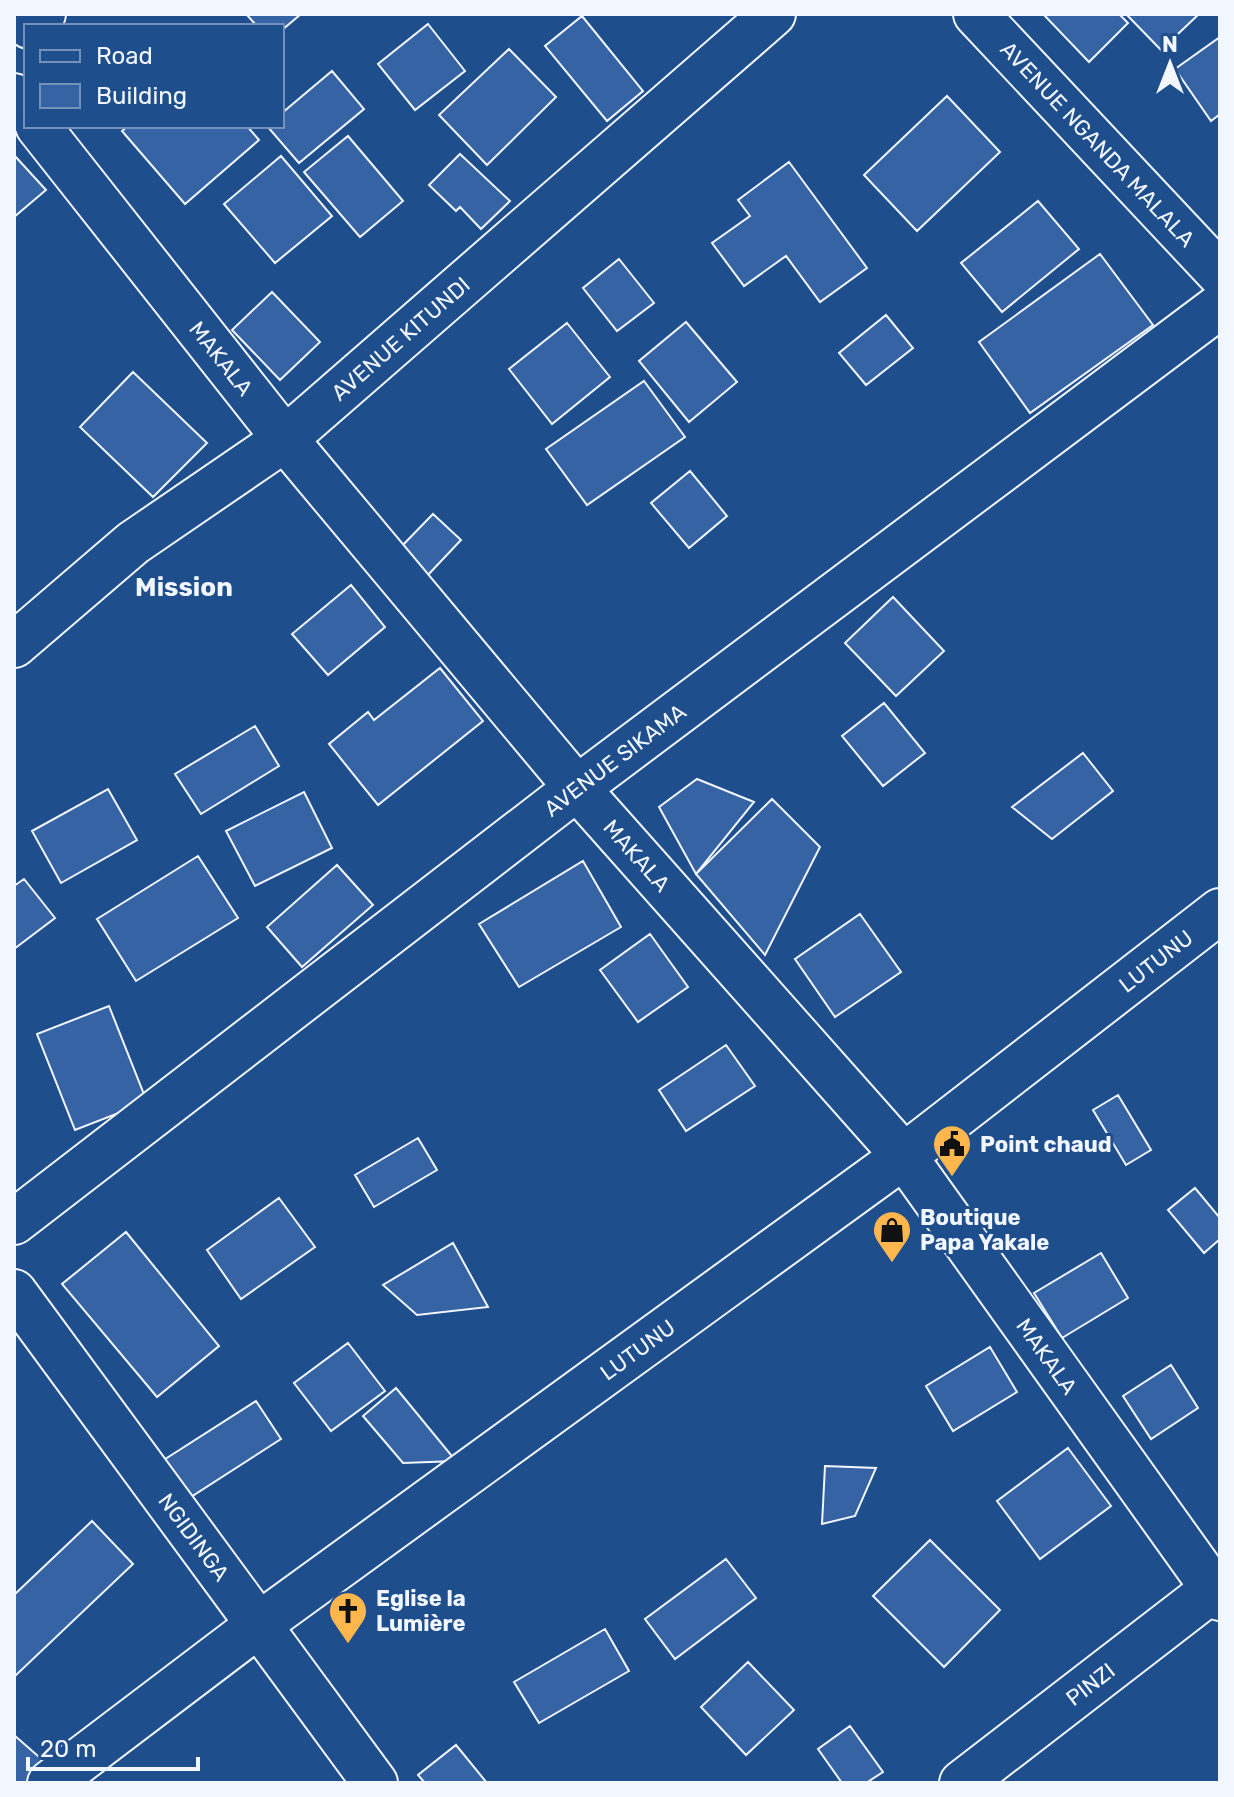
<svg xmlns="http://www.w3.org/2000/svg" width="1234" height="1797" viewBox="0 0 1234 1797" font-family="Rubik,sans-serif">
<rect width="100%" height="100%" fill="#1f4e8c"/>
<path fill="#3563a3" stroke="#f2f6ff" stroke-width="2" d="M246,14h55l-19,16v-4h-25z
M1119,14l9,9 -39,39 -45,-47z
M1126,14h73l-38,36z
M582,16l61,75 -36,30 -62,-75z
M428,24l37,47 -50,39 -37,-46z
M1220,37v77l-9,7 -36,-52z
M509,49l47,48 -69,68 -48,-50z
M332,71l32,38 -65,54 -32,-37h15v-13z
M947,96l53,56 -83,79 -53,-56z
M128,126h119l12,14 -74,64 -63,-73z
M348,136l55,65 -43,36 -56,-65z
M460,154l50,47 -29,28 -21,-22 -4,4 -27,-26z
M14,155l32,35 -32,27z
M281,156l51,60 -57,47 -51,-59z
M789,162l78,106 -47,34 -34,-46 -42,30 -32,-43 38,-27 -12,-16z
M1038,201l41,48 -77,63 -41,-49z
M1100,254l53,71 -123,88 -51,-71z
M619,259l35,44 -37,28 -34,-43z
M272,292l48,50 -40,38 -48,-50z
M886,315l27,33 -47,37 -27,-32z
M686,322l51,60 -48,40 -50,-61z
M567,323l43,54 -58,47 -43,-55z
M133,372l74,71 -54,54 -73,-70z
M644,381l41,56 -98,68 -41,-56z
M690,471l37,45 -38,32 -38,-45z
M433,514l28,26 -35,37 -28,-27z
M351,585l34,42 -57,48 -36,-41z
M893,597l51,54 -48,45 -51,-53z
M440,668l43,53 -105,84 -49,-61 39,-32 6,8z
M884,703l41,50 -42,33 -41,-50z
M255,726l24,40 -78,48 -26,-40z
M1083,753l30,38 -61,48 -40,-32z
M697,779l57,23 -58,72 -37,-67z
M108,789l29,51 -76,43 -29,-52z
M304,792l28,56 -77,38 -29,-55z
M772,799l48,48 -55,108 -69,-81z
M198,856l40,62 -102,63 -39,-62z
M583,861l38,66 -102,60 -40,-63z
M337,865l36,40 -71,62 -35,-40z
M24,879l31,39 -41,31v-63z
M860,914l41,58 -66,45 -40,-58z
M650,934l38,53 -50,35 -38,-52z
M109,1006l38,96 -72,28 -38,-96z
M726,1045l29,41 -69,45 -27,-41z
M1118,1095l33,55 -25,15 -33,-55z
M418,1138l19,32 -63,37 -19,-32z
M1195,1188l25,30v21l-16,14 -36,-43z
M279,1198l36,49 -74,52 -34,-49z
M126,1232l93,114 -62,51 -95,-113z
M453,1243l35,64 -71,8 -34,-30z
M1101,1253l27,45 -66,40 -28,-45z
M348,1343l37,48 -54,40 -37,-48z
M990,1347l27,45 -64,39 -27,-45z
M1171,1365l27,43 -47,31 -28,-43z
M396,1388l60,73 -53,2 -40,-47z
M256,1401l25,38 -98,63 -24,-39z
M1068,1448l43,58 -71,53 -43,-58z
M825,1466l51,2 -21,48 -33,8z
M92,1521l41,43 -119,113v-82z
M930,1540l70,70 -56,57 -71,-71z
M726,1559l30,39 -81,61 -30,-40z
M605,1629l24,42 -90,52 -25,-41z
M748,1662l46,48 -48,45 -45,-48z
M850,1726l33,46 -17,11h-24l-24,-34z
M14,1735l32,28 -19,20h-13z
M456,1745l31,38h-62l-7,-8z"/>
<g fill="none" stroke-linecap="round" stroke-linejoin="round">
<g stroke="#f2f6ff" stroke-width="48">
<g id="street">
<path id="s1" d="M976,14l244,260"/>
<path d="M29,26l14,-12"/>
<path d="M14,96l12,15"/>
<path id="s2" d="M38,126l247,313 292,349 327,368 316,442"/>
<path id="s3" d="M14,645l119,-102 152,-104 488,-425"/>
<path id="s4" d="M14,1222l563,-434 643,-482"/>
<path id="s5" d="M14,1292l361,491"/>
<path id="s6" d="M50,1783l207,-157 647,-470 316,-245"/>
<path id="s7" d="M962,1783l258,-199"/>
</g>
</g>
<use href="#street" stroke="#1f4e8c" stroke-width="44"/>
</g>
<defs>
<g id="civic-pin" transform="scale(2)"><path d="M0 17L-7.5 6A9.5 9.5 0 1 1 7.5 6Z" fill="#ffb74d" stroke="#1f4e8c"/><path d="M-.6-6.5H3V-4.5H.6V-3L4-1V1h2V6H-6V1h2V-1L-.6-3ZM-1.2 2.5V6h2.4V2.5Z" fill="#111"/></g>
<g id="shop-pin" transform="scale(2)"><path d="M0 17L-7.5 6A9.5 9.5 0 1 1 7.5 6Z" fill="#ffb74d" stroke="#1f4e8c"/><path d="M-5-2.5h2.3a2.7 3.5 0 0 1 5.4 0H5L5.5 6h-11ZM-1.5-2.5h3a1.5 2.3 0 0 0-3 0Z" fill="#111"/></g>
<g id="church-pin" transform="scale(2)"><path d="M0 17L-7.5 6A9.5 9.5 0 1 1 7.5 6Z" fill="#ffb74d" stroke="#1f4e8c"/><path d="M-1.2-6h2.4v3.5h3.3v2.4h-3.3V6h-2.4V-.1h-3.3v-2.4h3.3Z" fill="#111"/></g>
</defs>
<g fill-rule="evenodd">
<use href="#civic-pin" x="952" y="1144"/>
<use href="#shop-pin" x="892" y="1230"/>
<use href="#church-pin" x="348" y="1611"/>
</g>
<g text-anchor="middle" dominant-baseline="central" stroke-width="6" stroke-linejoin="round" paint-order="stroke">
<g font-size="22" fill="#f2f6ff" stroke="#1f4e8c">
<text stroke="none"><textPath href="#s1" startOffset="178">AVENUE NGANDA MALALA</textPath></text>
<text stroke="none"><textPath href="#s3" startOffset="494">AVENUE KITUNDI</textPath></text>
<text stroke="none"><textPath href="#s2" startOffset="296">MAKALA</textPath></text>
<text stroke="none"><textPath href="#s4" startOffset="758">AVENUE SIKAMA</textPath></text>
<text stroke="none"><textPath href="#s2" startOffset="944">MAKALA</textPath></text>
<text stroke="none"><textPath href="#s6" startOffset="1378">LUTUNU</textPath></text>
<text stroke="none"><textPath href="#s6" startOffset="730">LUTUNU</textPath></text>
<text stroke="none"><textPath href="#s2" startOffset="1592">MAKALA</textPath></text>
<text stroke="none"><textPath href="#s5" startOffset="304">NGIDINGA</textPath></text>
<text stroke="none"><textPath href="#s7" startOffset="162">PINZI</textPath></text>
</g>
<g font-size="22" font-weight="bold" fill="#f2f6ff" stroke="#1f4e8c" text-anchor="start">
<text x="980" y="1144">Point chaud</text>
<text x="920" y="1217">Boutique<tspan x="920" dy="25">Papa Yakale</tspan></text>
<text x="376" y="1598">Eglise la<tspan x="376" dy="25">Lumière</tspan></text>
</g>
<g font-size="26" font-weight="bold" fill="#f2f6ff" stroke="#1f4e8c">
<text x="184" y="587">Mission</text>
</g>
</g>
<rect width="1234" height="1797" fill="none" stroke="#f2f6ff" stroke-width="32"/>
<rect x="24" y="24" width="260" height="104" fill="#1f4e8c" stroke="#7391ba" stroke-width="2"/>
<rect x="40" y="50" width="40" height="12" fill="#1f4e8c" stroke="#7391ba" stroke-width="2"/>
<text x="96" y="64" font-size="24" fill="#f2f6ff">Road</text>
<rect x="40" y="84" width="40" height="24" fill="#3563a3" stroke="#7391ba" stroke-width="2"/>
<text x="96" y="104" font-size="24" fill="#f2f6ff">Building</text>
<g transform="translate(1170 64)" stroke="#1f4e8c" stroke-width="6" paint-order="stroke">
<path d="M0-6L14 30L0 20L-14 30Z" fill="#f2f6ff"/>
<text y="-12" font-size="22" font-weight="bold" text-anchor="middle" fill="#f2f6ff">N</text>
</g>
<path d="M28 1757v12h170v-12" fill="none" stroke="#f2f6ff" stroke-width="4"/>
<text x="40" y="1757" font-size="24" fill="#f2f6ff" stroke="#1f4e8c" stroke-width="6" paint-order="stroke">20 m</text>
</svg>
